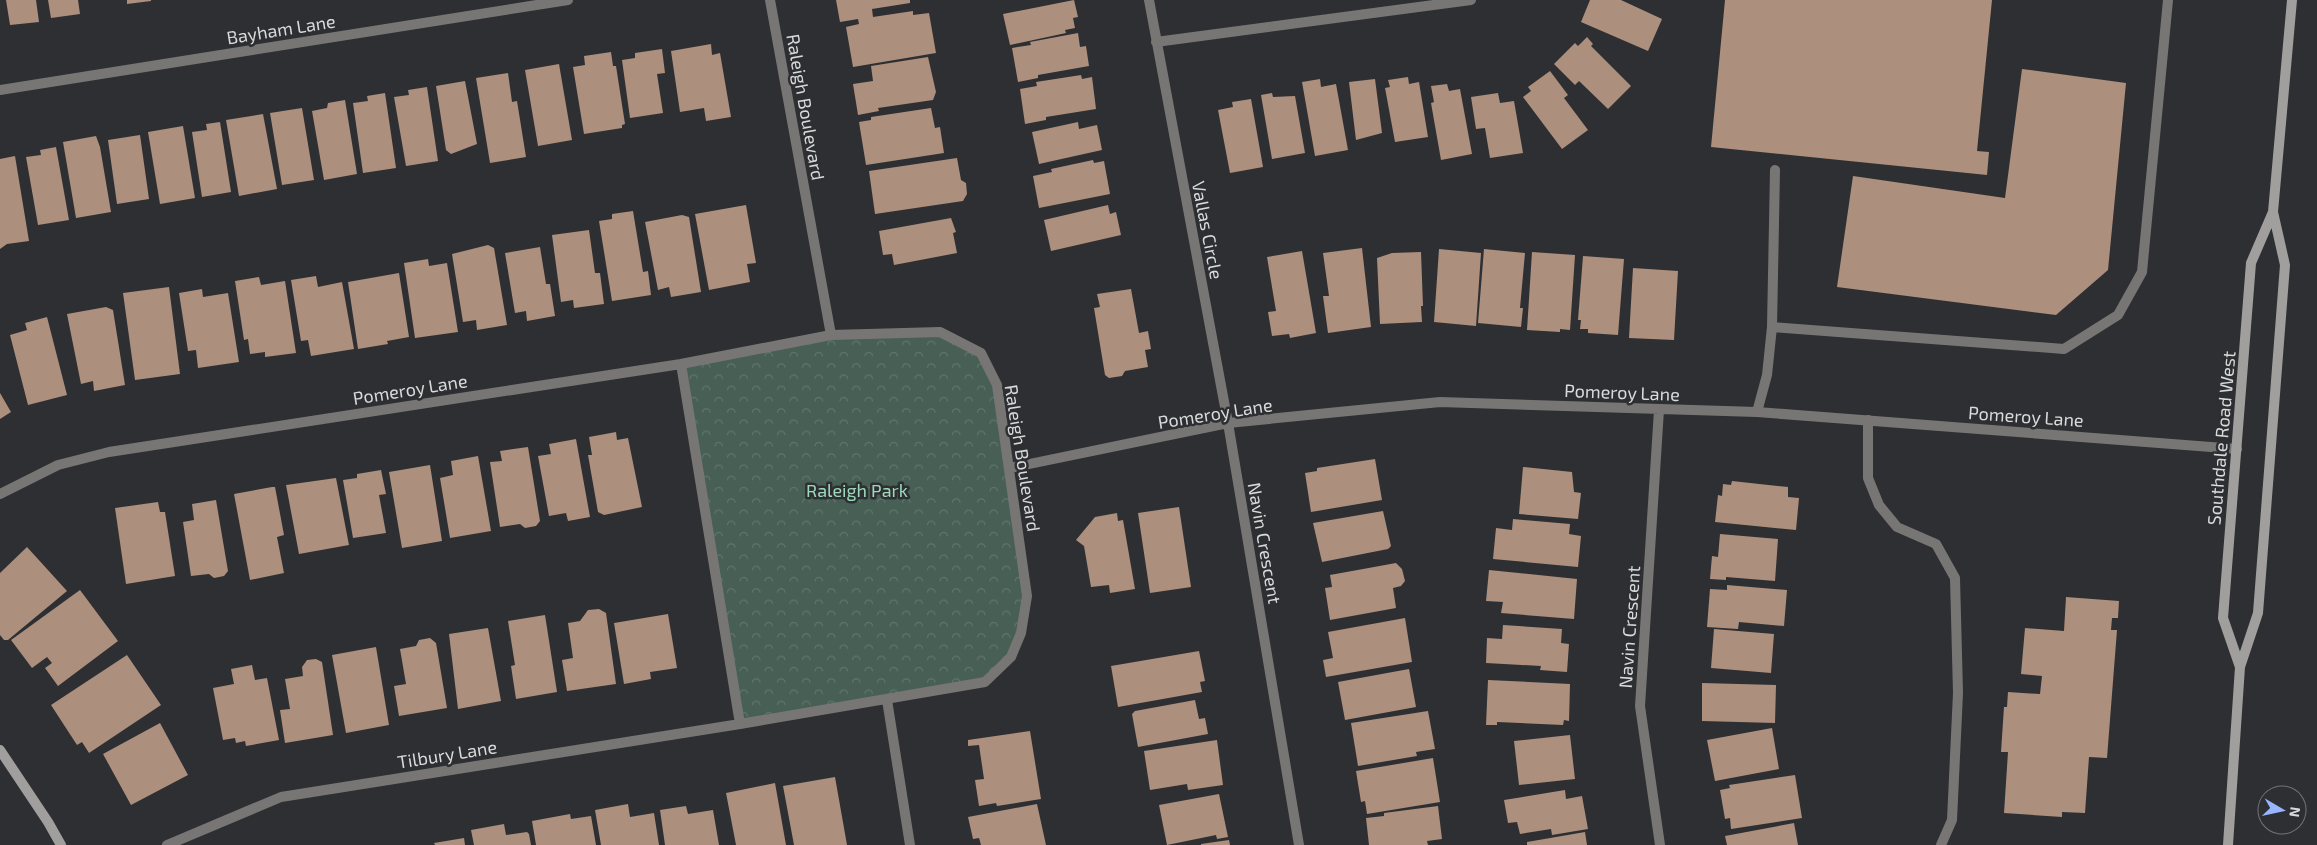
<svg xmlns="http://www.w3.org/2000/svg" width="2317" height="845" viewBox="0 0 2317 845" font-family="'Exo 2',sans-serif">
<defs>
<pattern id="park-crowns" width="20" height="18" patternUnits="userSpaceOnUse" patternTransform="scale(1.25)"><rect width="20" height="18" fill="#475f54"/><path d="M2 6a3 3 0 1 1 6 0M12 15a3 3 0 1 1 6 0" fill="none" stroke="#61756c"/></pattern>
</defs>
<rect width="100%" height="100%" fill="#2e2f32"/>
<path fill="url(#park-crowns)" d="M940,332l41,21 16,32 30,211 -16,61 -26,25 -245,42 -59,-360 150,-29z"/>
<path fill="#ad8f7e" d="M6,0h30l3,22 -29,3z
M48,0h30l2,14 -29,4z
M127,0h24v1l-24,3z
M836,0h74v3l-38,6 1,8 40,-6v4l16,-2 7,40 -83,14 -7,-40 13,-3 -1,-5 -18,3z
M1074,0l4,17 -5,1 2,10 -10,2 1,3 -56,12 -7,-31z
M1590,0h31l41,19 -14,32 -67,-29z
M1725,0h267l-15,151 12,1 -2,23 -276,-28z
M1078,33l2,14 6,-1 3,20 -51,9v3l-20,4 -6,-34 19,-3 -1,-3z
M1587,37l6,7 -2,2 40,40 -23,23 -29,-28 -4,4 -21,-21 21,-21 3,3z
M711,44l1,11 8,-2 11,64 -25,4 -2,-13 -24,4 -9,-61z
M662,49l3,24 -8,1 6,39 -33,5 -8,-58 13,-2v-5z
M611,52l2,14h3l9,58 -3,1v3l-38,6 -11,-67 12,-2 -1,-9z
M928,57l8,35 -3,8 -55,8 1,3 -21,4 -5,-31 20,-3 -2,-15z
M559,64l13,76 -34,6 -13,-76z
M2022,69l104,14 -18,187 -52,45 -219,-28 16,-111 152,22z
M1550,71l18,24 -4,3 24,32 -26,19 -39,-52 8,-6 -3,-4z
M508,73l4,29 5,-1 9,56 -36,6 -14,-85z
M1081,75l1,4 10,-2 4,32 -50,8v3l-21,4 -5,-35 17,-3 -1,-4z
M1408,77l1,7 10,-2 9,55 -33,5 -10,-54 5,-1 -2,-7z
M1320,79l1,8 15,-3 12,66 -33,6 -13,-74z
M1375,79l7,54 -26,7 -7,-58z
M465,81l12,63 -26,10 -5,-4 -10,-64z
M1447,84l2,7 11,-2 12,65 -31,6 -10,-57 3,-1 -3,-16z
M427,87l11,74 -32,5 -12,-69 15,-2 -1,-5z
M385,93l11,75 -33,5 -10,-70 15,-2 -1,-5z
M1272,93l1,4 22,-1 10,57 -33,6 -11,-64z
M1498,93l2,10 14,-2 9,52 -33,5 -5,-30 -9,1 -5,-32z
M1251,99l12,68 -33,6 -12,-63 15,-3 -1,-5z
M345,100l12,74 -33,6 -12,-69 15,-3 1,-5z
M302,108l12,72 -32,5 -12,-72z
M931,108l4,20 5,-1 4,26 -78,12 -7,-43 12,-2v-3z
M263,114l14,75 -38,7 -13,-76z
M220,122l11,70 -29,5 -10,-65 15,-2 -1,-6z
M1078,122l1,7 18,-4 5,25 -63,14 -7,-32z
M183,126l12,72 -35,6 -12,-72z
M140,135l9,64 -32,5 -9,-64z
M96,136l4,11 11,65 -35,6 -13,-76z
M56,147l13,73 -31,5 -12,-68 15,-2 -1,-5z
M15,156l14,85 -22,3 -7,5v-90z
M957,158l4,22 5,3 1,11 -4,7 -88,13 -6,-43z
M1093,160l1,3 10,-2 6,33 -71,14 -6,-32 19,-4 -1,-3z
M746,205l10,58 -9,1 3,18 -41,8 -14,-76z
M1108,205l2,9 6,-2 5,23 -70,16 -7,-31z
M633,211l10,61 5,-1 3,24 -39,6 -13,-80 13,-2v-5z
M682,215l7,2 12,75 -30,5 -2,-10 -11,3 -13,-68z
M951,218l5,14 -3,1 4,20 -63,12 -2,-11 -9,1 -4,-24z
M589,230l6,43h5l4,31 -30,4 -1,-8 -12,2 -9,-67z
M488,245l6,3 13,77 -30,5 -1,-10 -13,2 -11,-68z
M540,247l6,37h4l5,32 -28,5 -1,-10 -11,2 -10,-60z
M1362,248l9,79 -43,6 -5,-37h6l-6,-43z
M1439,249l42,4 -5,73 -42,-4z
M1484,249l41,4 -5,55h3l-2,19 -43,-4z
M1302,251l14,82 -26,5 -1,-4 -17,2 -4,-24 8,-1 -9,-54z
M1421,252l2,54h-2l1,16 -42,2 -3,-66 15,-5z
M1532,252l43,3 -5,75 -10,-1v3l-33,-2z
M1583,256l41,3 -6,76 -30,-2v-4h-8l1,-9h-3z
M428,259l1,7 18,-3 11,69 -43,6 -11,-75z
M1633,268l45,3 -4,69 -45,-2z
M399,273l10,64 -22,4 1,3 -30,5 -10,-67z
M316,276l2,11 24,-5 12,67 -43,7 -3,-16 -7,1 -10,-61z
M259,277l2,8 24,-4 11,72 -31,4v-5l-15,2 -2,-15 -4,1 -9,-59z
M169,287l11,87 -45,6 -12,-87z
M202,289l1,8 25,-4 11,69 -41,6 -2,-18 -8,1 -9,-58z
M1131,289l8,44 9,-2 3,18 -6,1 3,17 -23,4 -3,5 -13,2 -4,-3 -11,-67 6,-1 -3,-13z
M106,307l7,3 12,75 -31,6 -1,-10 -12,3 -14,-70z
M47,317l20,78 -39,10 -18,-70 17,-5 -2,-7z
M0,393l11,19 -11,7z
M616,432l1,8 11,-2 14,69 -38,8 -6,-3 -10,-57h4l-3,-18z
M576,439l14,78 -22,4 -2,-8 -17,3 -11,-60 13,-2 -2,-10z
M528,447l12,74 -4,5 -11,2 -5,-4 -20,3 -10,-65 12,-1 -2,-10z
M478,456l13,75 -41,7 -10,-60 13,-3 -2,-14z
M1375,459l7,41 -71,12 -6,-39 12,-2v-3z
M430,465l12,76 -40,7 -13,-76z
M1523,467l49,5 2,20 7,1 -3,26 -59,-5z
M381,470l5,24 -7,1 7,38 -33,5 -10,-58 14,-2v-4z
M336,478l13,67 -50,9 -13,-69z
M1732,481l56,6v10l11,1 -3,32 -81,-8 3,-27 4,1 1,-12 8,1z
M272,487h3l9,48 -7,2 7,36 -34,7 -16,-86z
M216,500l12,71 -4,5 -10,2 -5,-4 -18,2 -8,-54 11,-2 -2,-16z
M158,502l2,10h5l10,64 -49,8 -11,-76z
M1179,507l12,80 -41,6 -12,-80z
M1383,511l8,35 -3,3 -66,13 -9,-39z
M1117,513l1,8 5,-1 12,69 -25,4 -1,-8 -18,2 -7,-41 -8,-6 19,-23z
M1513,519l57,5 -1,10 12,2 -3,31 -85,-8 3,-31 16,2z
M1720,534l58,5 -3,42 -49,-4v3l-16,-1 2,-23 6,1z
M27,547l40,44 -59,49h-4l-4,-5v-62z
M1396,563l6,6 3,12 -4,5 -8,2 3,20 -66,12 -5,-32 7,-1 -2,-12z
M1489,570l88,9 -3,40 -73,-6 2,-11 -17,-1z
M1727,585l60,5 -3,36 -45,-4 -1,7 -31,-2 3,-38 17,1z
M80,590l38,51 -60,45 -13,-18 7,-5 -5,-6 -15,11 -21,-28z
M2066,597l53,4 -1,17h-6l-1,12h6l-10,128 -18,-1 -4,56 -23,-1v5l-58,-4 4,-61h-7l3,-45h3l1,-15 32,2 2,-18 -21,-2 4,-46 39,3z
M599,609l7,4 10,71 -49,7 -5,-31 11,-2 -5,-35 12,-2 8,-11z
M668,614l9,54 -27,4 1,7 -27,5 -10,-61z
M545,615l12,77 -41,7 -5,-33 4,-1 -7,-44z
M1405,618l7,44 -86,15 -3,-17 10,-2 -5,-26z
M1503,625l59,4 -1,14 8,1 -2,28 -27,-2 1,-4 -55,-3 1,-25 15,1z
M488,628l13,73 -43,8 -9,-75z
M1714,629l60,5 -3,39 -60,-5z
M430,638l6,5 11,65 -48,8 -5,-30 12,-2 -6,-35 16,-3 3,-6z
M376,647l13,78 -43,8 -14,-78z
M1199,651l6,30 -5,1 2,10 -84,15 -7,-41z
M127,655l34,50 -72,48 -7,-11 -5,3 -26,-40z
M316,659l6,3 11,73 -48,8 -5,-33 10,-1 -5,-30 18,-3 -1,-9 5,-7z
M252,665l3,15 12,-2 12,62 -33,6 -1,-5 -9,2 -1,-5 -12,2 -10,-52 21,-4 -3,-15z
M1409,669l7,38 -71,13 -7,-38z
M1488,680l82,4 -1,37 -5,-1 -1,5 -66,-3v3h-11z
M1702,683l74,2 -1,38 -73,-2z
M1195,700l4,19 6,-1 3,16 -70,13 -6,-33 3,-3z
M1428,711l7,38 -19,3 1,4 -59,10 -7,-43z
M160,723l28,52 -57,30 -28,-51z
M1772,728l7,41 -64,12 -8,-41z
M1030,731l11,68 -44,7 -1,-3 -17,3 -4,-26 9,-1 -5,-34 -11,1v-6z
M1570,735l5,44 -56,6 -5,-44z
M1217,740l6,45 -35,5 -1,-6 -37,6 -6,-39z
M1433,758l7,44 -73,12 -2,-13 -4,1 -5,-31z
M1795,775l7,43 -71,11 -1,-11 -5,1 -5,-29 10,-2 -1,-3z
M835,777l12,68h-53l-11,-59z
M775,783l11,62h-50l-10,-52z
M1565,790l1,9 16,-3 6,33 -36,6 -1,-6 -31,5 -3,-12 -9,1 -4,-23z
M1219,794l9,43 -11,2 -1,-4 -49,10 -8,-40z
M628,804l2,13 24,-4 5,32h-58l-6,-35z
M1037,804l9,41h-65l-2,-7 -6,1 -5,-22z
M686,806l2,8 25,-4 6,35h-54l-5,-35z
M1438,806l4,33 -15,2 1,4h-59l-3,-27 18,-2v-3z
M570,814l1,5 20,-3 5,29h-60l-4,-24z
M1794,823l4,22h-71l-2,-9z
M504,824l2,11 21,-3 2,2 2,11h-57l-3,-15z
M1585,832l2,13h-60v-3z
M464,838l1,7h-30l-1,-2z
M1229,840l1,5h-29v-1z"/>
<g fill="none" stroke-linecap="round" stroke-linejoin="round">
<path stroke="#787675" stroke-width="10" d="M1772,327l3,-157
M1757,412l10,-37 5,-48 292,22 54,-34 24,-43 26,-272
M1868,420v58l11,27 18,22 39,17 19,34 3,115 -6,127 -11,25"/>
<path stroke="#787675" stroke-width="10" d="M770,0l61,335
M1149,0l79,423 71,422
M1156,42l315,-42
M0,90l568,-90
M1659,410l-19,296 20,139
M1010,468l218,-45 212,-21 317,10 480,37
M0,494l58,-29 51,-13 572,-88 150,-29 109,-3 41,21 16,32 30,211 -6,37 -10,24 -26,25 -245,42 -59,-360
M887,700l23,145
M167,845l114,-48 459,-73"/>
<path stroke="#a19f9d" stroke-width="10" d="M2240,667l-17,-49 28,-355 22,-51 19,-212
M0,750l48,72 13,23
M2228,845l12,-178 18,-54 27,-348 -12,-53"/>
</g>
<g text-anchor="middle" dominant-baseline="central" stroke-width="5" stroke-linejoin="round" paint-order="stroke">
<g font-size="18" fill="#d9dadc" stroke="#2e2f32">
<text transform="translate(281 29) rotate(-9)">Bayham Lane</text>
<text transform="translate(806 107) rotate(80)">Raleigh Boulevard</text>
<text transform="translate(1208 230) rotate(79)">Vallas Circle</text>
<text transform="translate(410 389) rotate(-9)">Pomeroy Lane</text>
<text transform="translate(1622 392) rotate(2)">Pomeroy Lane</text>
<text transform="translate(1215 413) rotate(-9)">Pomeroy Lane</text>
<text transform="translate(2026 416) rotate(4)">Pomeroy Lane</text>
<text transform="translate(2221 438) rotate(-85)">Southdale Road West</text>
<text transform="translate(1023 458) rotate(81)">Raleigh Boulevard</text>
<text transform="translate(1265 543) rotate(80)">Navin Crescent</text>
<text transform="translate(1629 627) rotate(-86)">Navin Crescent</text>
<text transform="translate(447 754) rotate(-9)">Tilbury Lane</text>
</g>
<g font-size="18" fill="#9ddabd" stroke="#2e2f32">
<text x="857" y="490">Raleigh Park</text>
</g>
</g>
<g transform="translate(2282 810) rotate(99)"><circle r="24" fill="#2e2f32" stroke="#727376"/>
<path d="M0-4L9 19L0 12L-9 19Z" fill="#98b5fd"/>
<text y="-8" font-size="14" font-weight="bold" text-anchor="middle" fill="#d9dadc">N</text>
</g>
</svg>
